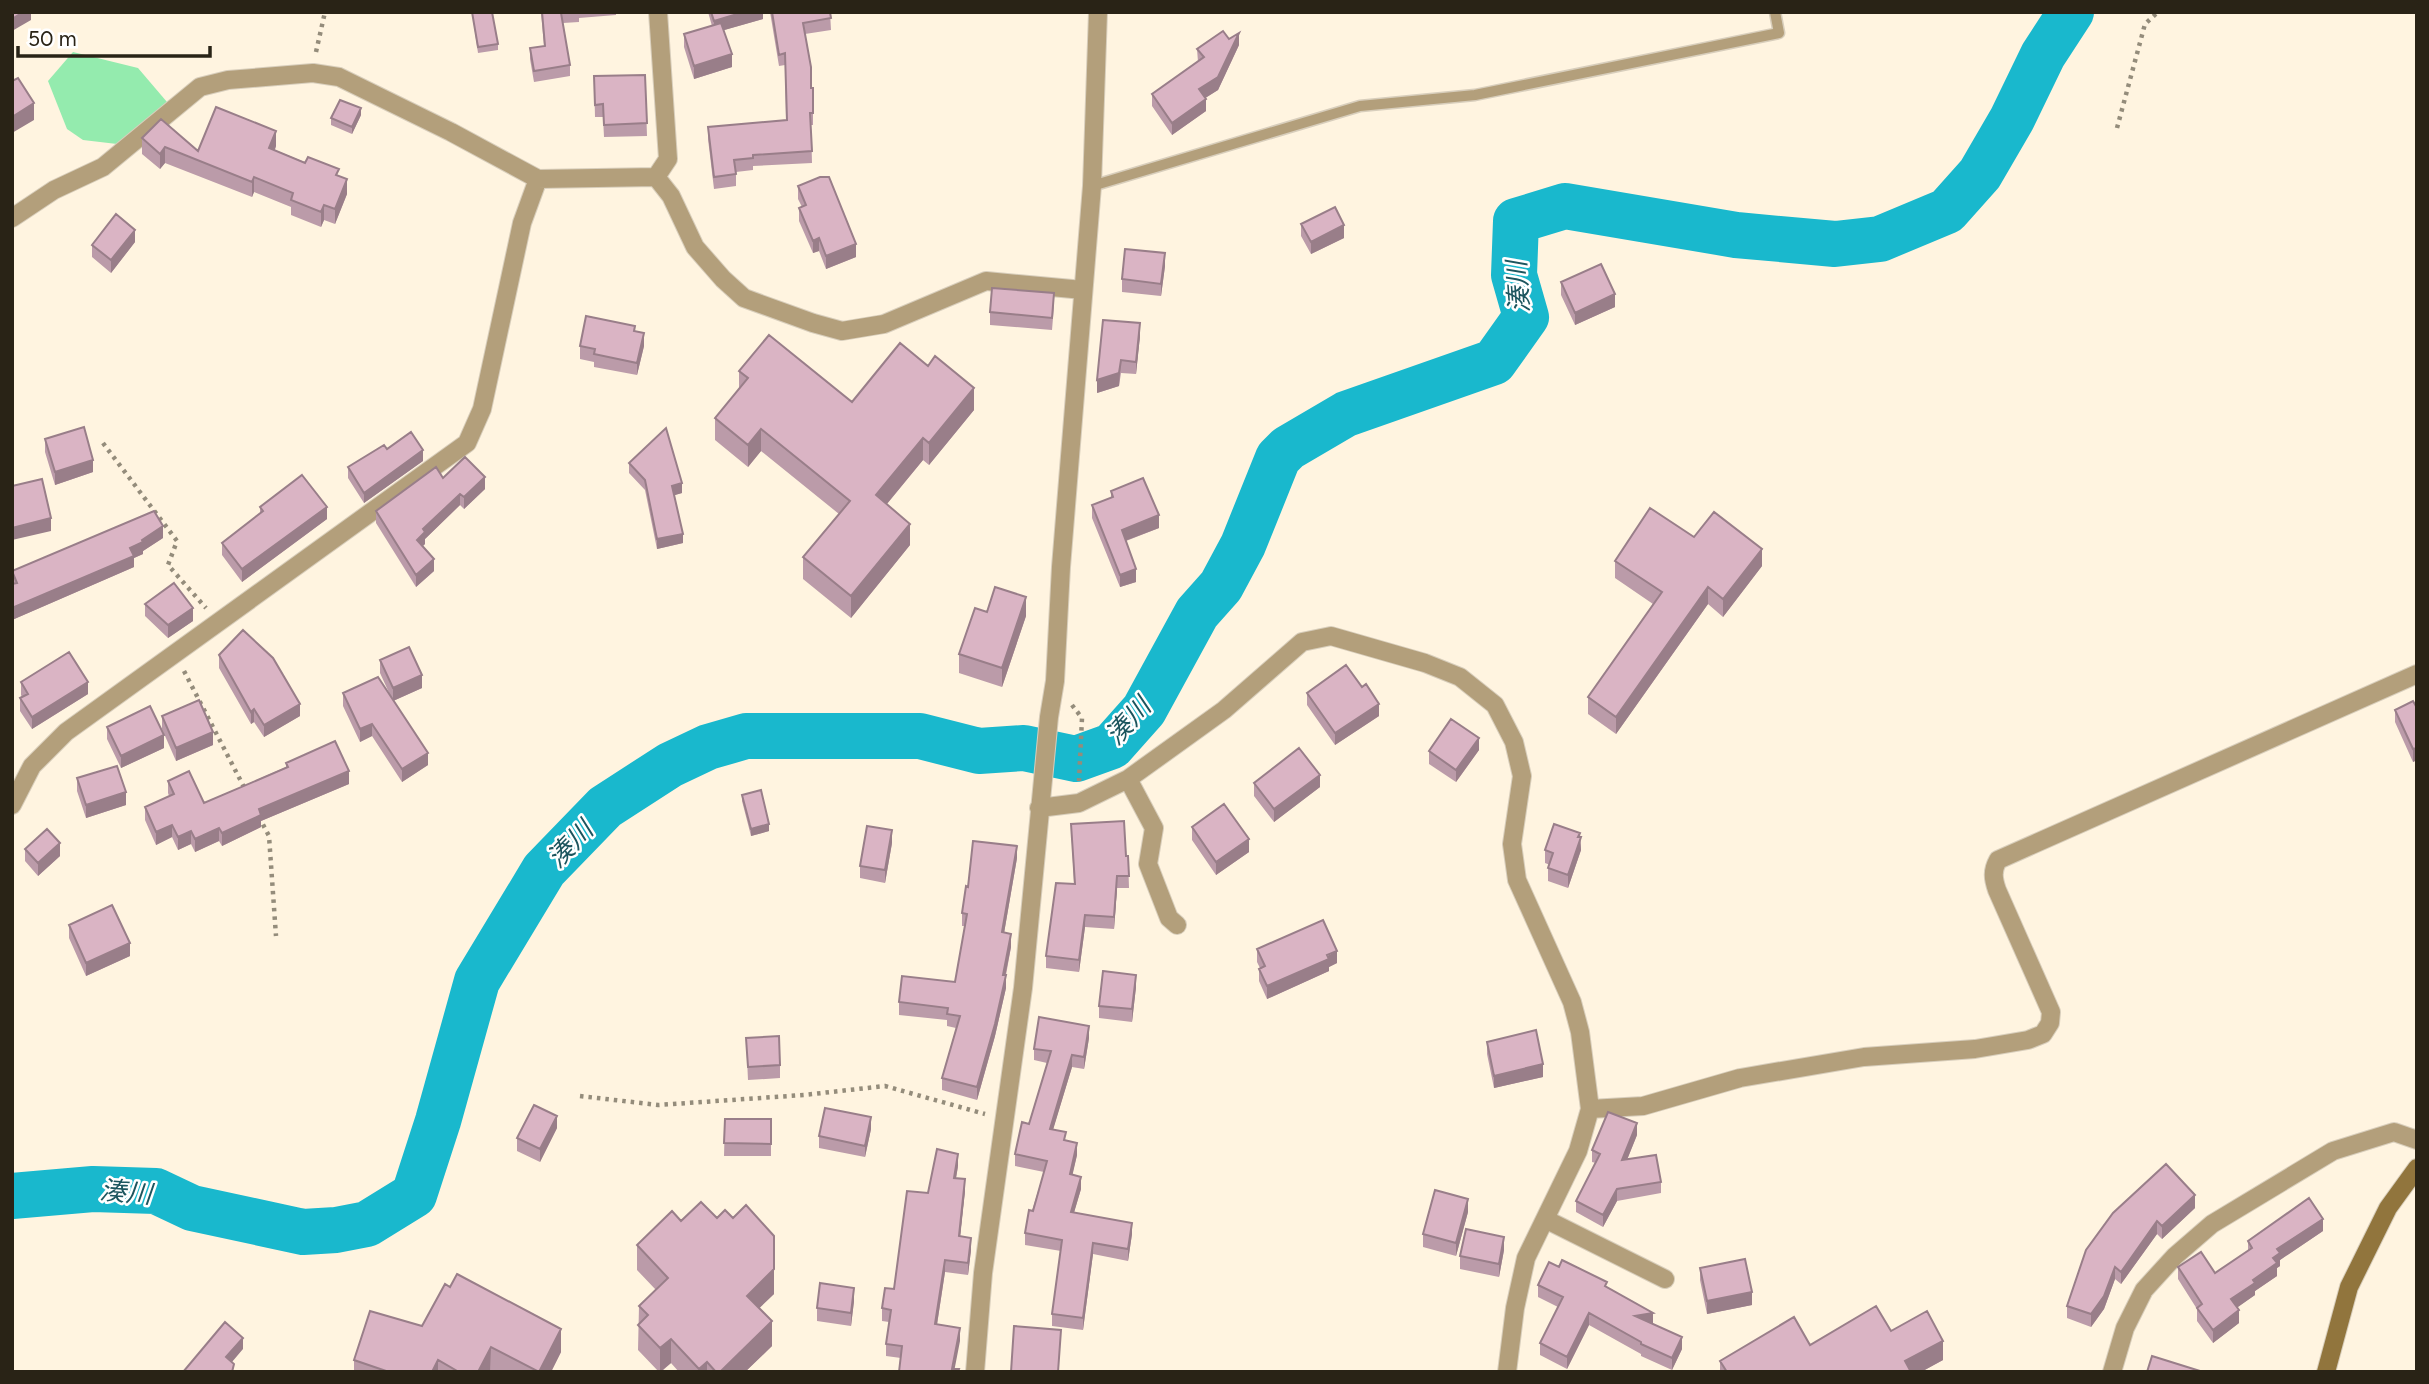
<svg xmlns="http://www.w3.org/2000/svg" width="2429" height="1384" viewBox="0 0 2429 1384" font-family="Figtree,'Noto Sans JP',sans-serif">
<rect width="100%" height="100%" fill="#fff4e0"/>
<path fill="#94ebae" d="M73,52l65,16 29,34 -50,42 -34,-4 -16,-11 -19,-48z"/>
<g fill="none" stroke-linecap="round" stroke-linejoin="round">
<path stroke="#19b8cd" stroke-width="46" d="M12,1196l81,-7 63,2 36,17 111,24 33,-2 31,-6 47,-29 24,-74 39,-140 67,-111 61,-63 65,-42 38,-18 38,-11h174l59,15 45,-3 52,11 36,-13 32,-36 53,-97 24,-27 22,-41 35,-87 10,-10 58,-34 148,-52 32,-45 -12,-42 2,-54 49,-15 171,29 99,9 45,-5 67,-28 33,-37 32,-55 31,-64 28,-43"/>
<g stroke="#d8cebc" stroke-width="13">
<path id="service" d="M1092,186l268,-80 115,-11 304,-62 -4,-21"/>
</g>
<g stroke="#d8cebc" stroke-width="20">
<path id="minor" d="M656,177l15,19 24,51 28,32 21,19 69,25 29,8 42,-7 102,-43 97,9
M12,218l42,-28 49,-23 97,-80 28,-7 85,-7 26,4 112,55 87,47
M1128,779l26,49 -6,36 21,54 8,7
M12,805l20,-39 34,-34 401,-289 15,-34 40,-186 16,-44 118,-2 12,-18 -10,-147
M1039,808l40,-5 49,-24 96,-69 78,-68 29,-6 94,27 35,14 35,28 19,37 8,34 -10,68 5,36 55,122 8,30 10,77 -12,42 -52,107 -11,50 -8,64
M1590,1109l53,-3 97,-28 124,-21 111,-8 53,-9 15,-6 7,-11 1,-11 -54,-122c-4,-12 -5,-19 1,-30l419,-186
M1545,1219l120,60
M975,1372l8,-99 40,-285 26,-271 6,-36 6,-114 31,-381 6,-174
M2112,1372l13,-44 19,-38 31,-34 37,-32 121,-73 61,-19 23,8"/>
</g>
<g stroke="#d8cebc" stroke-width="20">
<path id="secondary" d="M2326,1372l23,-85 39,-79 29,-40"/>
</g>
<path stroke="#948c7b" stroke-width="4.5" stroke-dasharray="3.5 5" stroke-linecap="butt" d="M316,52l9,-40
M2117,128l28,-104 13,-12
M103,443l74,98 -9,24 38,43
M184,671l62,120
M1072,705l10,13 -3,63
M259,817l10,19 7,100
M580,1096l78,9 146,-10 81,-9 100,28"/>
<use href="#service" stroke="#b39f7b" stroke-width="10"/>
<use href="#minor" stroke="#b39f7b" stroke-width="18"/>
<use href="#secondary" stroke="#91753d" stroke-width="18"/>
</g>
<path fill="#bb9ba9" d="M472,12l26,32v6l-20,3z
M541,12h75v3l-37,3v4l-16,1 7,42v11l-36,6 -4,-23v-11l14,-2z
M708,12h55v7l-39,11 8,37 -38,12 -10,-32v-13l28,-8z
M770,12h60l1,18 -26,4 6,54h2v37h-2l1,38 -59,3v4l-17,2v14l-22,3 -6,-50v-12l78,-7 -1,-55 -6,1z
M1229,39l10,6 -21,45 -13,8 1,13 -34,24 -20,-29v-12l46,-32 -1,-13z
M645,75l2,61 -43,1 -1,-20h-8l-1,-41z
M361,115l-9,19 -21,-9v-7z
M142,138l56,13 78,-5 -1,4 64,26 8,18 -12,30 -11,-4 -3,7 -30,-12v-8l-37,-15 -2,5 -87,-34 -5,6 -18,-15z
M798,186l58,71 -30,12 -7,-18 -6,2 -14,-32v-13l3,-1 -4,-8z
M1301,224l43,14 -33,16 -10,-18z
M135,242l-24,31 -19,-16v-12z
M1165,266l-4,30 -39,-4v-13z
M1561,282l54,25 -40,18 -14,-30z
M1054,306l-2,24 -62,-5v-13z
M635,332l9,14 -7,29 -43,-8v-5l-14,-3v-13z
M1140,336l-4,38 -15,-1 -2,13 -22,7z
M739,371l113,31 122,8 -45,55 -6,-5 -36,44 23,41 -59,73 -48,-39v-22l36,-43 -78,-63 -13,16 -33,-27v-22l24,-28z
M45,439l48,33 -38,13 -10,-33z
M423,461l-59,42 -16,-25v-11z
M629,463l53,30 -8,2 9,48 -26,6 -12,-59 -16,-17z
M443,478l42,11 -21,20 -4,-4 -35,34v5l-3,2 12,25 -18,16 -40,-64v-12z
M1111,491l48,37 -33,13 10,41 -16,5 -28,-69v-13l19,-7z
M260,507l67,12 -85,63 -20,-27v-12l38,-29z
M1694,537l68,29 -39,51 -15,-13 -92,130 -28,-20v-17l65,-93 -38,-26v-17z
M163,538l-20,13v3l-9,4v9l-122,53v-49z
M145,604l48,17 -25,17 -23,-22z
M987,612l39,4 -24,71 -43,-14v-19z
M219,655l81,61 -36,21 -10,-15 -3,2 -32,-56z
M380,660l42,28 -29,13 35,64 -26,17 -30,-46 -12,6 -17,-36v-13l48,4 -11,-24z
M21,682l67,12 -56,35 -12,-18v-13l2,-1 -1,-2z
M1307,693l72,23 -44,29 -28,-40z
M2417,708v52l-4,2 -18,-40v-12z
M162,716l51,29 -37,16 -14,-32z
M107,727l57,21 -43,20 -14,-29z
M1479,750l-23,32 -27,-18v-13z
M286,763l63,21 -88,37v6l-39,19 -3,-5 -24,11 -4,-8 -13,6 -6,-13 -16,8 -11,-25v-13l24,-11 -1,-3v-12l36,22 82,-36z
M77,778l49,27 -40,13 -9,-27z
M1254,783l66,4 -46,35 -20,-26z
M742,795l27,36 -18,5 -9,-35z
M1071,824l55,32h2l1,32h-12l-3,41 -29,-2 -6,45 -33,-4v-12l28,-72z
M1192,827l57,25 -33,23 -24,-35z
M1580,837l1,13 -13,38 -20,-7v-13l2,-3 -5,-2v-13z
M892,843l-7,40 -25,-5v-12z
M25,849l35,7 -22,20 -13,-15z
M1017,858l-13,75 7,14 -5,28v13l-11,48 -18,64 -35,-10v-12l14,-50 -9,-2v-6l-48,-5v-13l56,-20 10,-56h-3v-13l6,-26z
M69,925l61,31 -44,20 -17,-38z
M1257,949l80,14 -8,4v4l-62,28 -8,-18v-12l1,-1 -3,-6z
M1136,987l-4,35 -33,-4v-12z
M746,1038l34,27v13l-32,2z
M1089,1038l-5,31 -12,-2 -19,62 13,12 11,14 -5,20 9,14 -7,23 58,22 -4,27 -35,-7 -10,76 -31,-4v-12l9,-63 -36,-6v-12l19,-61 -29,-6v-12l14,-30 18,-61 -13,-3v-11z
M1487,1042l56,35 -49,11 -7,-34z
M725,1119h46v37h-47z
M557,1128l-17,34 -23,-11v-13z
M871,1129l-6,28 -46,-9v-12z
M1637,1135l-10,25 34,22v11l-44,8 -14,26 -27,-15v-11l20,-38 -4,-1v-12z
M958,1166l-2,12 9,13 -5,45 11,14 -3,25 -23,-3 -8,53 23,16 -59,17 -15,-2v-12l3,-22 -7,-1v-13l12,-19 34,-96z
M2195,1208l-33,31 -5,-5 -36,50 -6,-5 -11,30 -13,18 -24,-9v-12l46,-93z
M1468,1212l-12,44 -33,-9v-13z
M681,1221l93,73 -15,14 13,38 -27,26h-66l-8,-9 -10,9h-2l-21,-22 1,-44 17,-16 -19,-20v-25z
M2323,1231l-43,29v6l-3,2v8l-22,15v4l-18,12 2,16 -26,20 -16,-22v-12l-19,-30v-12l37,6 33,-22v-10z
M1504,1250l-5,27 -39,-8v-13z
M1700,1268l52,37 -45,9 -7,-34z
M1538,1285l69,3 46,36 29,25 -10,21 -31,-14v-2l-52,-29 -22,44 -27,-14v-12l18,-36 -20,-10z
M854,1301l-3,25 -34,-5v-13z
M422,1326l139,26 -10,20h-58l-2,-1 -1,1h-136v-12z
M1891,1331l52,29 -22,12h-201v-11z"/>
<path fill="#997e89" d="M23,12h8v8l-19,11v-12z
M744,12h19v7l-49,14v-12z
M1239,33v12l-21,45 -19,12v-13z
M732,54v13l-38,12v-13z
M1206,99v12l-34,24v-12z
M34,103v17l-22,13v-16z
M361,108v7l-9,19v-7z
M276,131v15l-7,17v-15z
M165,147v16l-5,6v-15z
M254,177v15l-2,5v-15z
M347,179v15l-12,30v-15z
M324,205v15l-3,7v-15z
M1344,225v13l-33,16v-12z
M135,230v12l-24,31v-13z
M819,238v13l-6,2v-12z
M856,244v13l-30,12v-13z
M1165,253v13l-4,30v-12z
M1615,294v13l-40,18v-12z
M1140,323v13l-4,38v-12z
M644,333v13l-7,29v-12z
M1121,360l-2,26 -22,7v-13z
M974,388v22l-45,55v-22z
M761,429v22l-13,16v-22z
M923,438v22l-47,57v-22z
M423,450v11l-59,42v-10z
M93,460v12l-38,13v-13z
M485,477v12l-21,20v-12z
M682,483v10l-10,3v-10z
M460,494v11l-35,34v5l-8,8v-12l6,-11z
M327,507v12l-85,63v-13z
M1159,515v13l-37,14v-12z
M51,518v13l-39,9v-12z
M910,524v21l-59,73v-22z
M163,526v12l-20,13v3l-9,4v9l-122,53v-12l118,-60z
M683,534v9l-26,6v-10z
M1762,549v17l-39,51v-18z
M434,559v12l-18,16v-12z
M1136,569v13l-16,5v-12z
M1708,587v17l-92,130v-17z
M1026,597v19l-24,71v-19z
M193,608v13l-25,17v-13z
M422,675v13l-29,13v-13z
M88,682v12l-56,35v-12z
M300,704v12l-36,21v-12z
M1379,704v12l-44,29v-12z
M254,709v13l-3,2v-12z
M372,724v12l-12,6v-13z
M213,732v13l-37,16v-13z
M164,735v13l-43,20v-12z
M1479,738v12l-23,32v-12z
M2417,748v12l-4,2v-13z
M428,753v12l-26,17v-13z
M349,771v13l-88,37v6l-39,19v-13l37,-24z
M1320,775v12l-46,35v-13z
M126,792v13l-40,13v-13z
M769,824v7l-18,5v-7z
M172,825v12l-16,8v-13z
M219,828v13l-24,11v-13z
M892,830v13l-7,40v-13z
M191,831v13l-13,6v-13z
M1580,833l1,17 -13,38v-13z
M1249,839v13l-33,23v-13z
M60,843v13l-22,20v-13z
M1017,846v12l-15,87v-13z
M1117,876v12l-3,41v-12z
M1085,915v12l-6,45v-12z
M1011,934v13l-7,35 2,-7v13l-11,48 -18,64v-13l26,-112z
M130,943v13l-44,20v-13z
M1337,951v12l-8,4v4l-62,28v-13z
M1136,975v12l-4,35v-13z
M1089,1026v12l-5,31v-12z
M1072,1055v12l-22,73v-11z
M1543,1064v13l-49,11v-12z
M557,1116v12l-17,34v-13z
M871,1117v12l-6,28v-11z
M1637,1123v12l-15,37v-12z
M1077,1143v12l-7,31v-12z
M958,1154v12l-4,24v-12z
M1081,1177v12l-10,34v-11z
M965,1179v12l-6,57v-12z
M1617,1189v12l-14,26v-12z
M2195,1195v13l-33,31v-13z
M1468,1199v13l-12,44v-13z
M2323,1219v12l-43,29v6l-3,2v8l-22,15v4l-24,17v-13l22,-19 20,-22 4,-9z
M2157,1221v13l-36,50v-12z
M1132,1223v11l-4,27v-12z
M1504,1237v13l-5,27v-13z
M971,1238v12l-3,25v-12z
M1093,1243v11l-10,76v-12z
M945,1260v12l-10,65v-13z
M2115,1267v12l-11,30 -13,18v-13z
M774,1269v25l-27,26v-24z
M854,1288v13l-3,25v-13z
M1752,1292v13l-45,9v-13z
M2239,1310v13l-26,20v-13z
M1589,1313v12l-22,44v-12z
M1653,1313v12l-18,-9z
M772,1321v25l-27,26h-25z
M960,1328v13l-6,31h-2z
M561,1329v23l-10,20h-12z
M1682,1337v12l-10,21v-12z
M243,1338v11l-17,20v-12z
M671,1339v24l-11,9v-24z
M1943,1341v19l-22,12h-16v-11z
M491,1347l-1,25h-12z
M438,1360v12h-6z
M707,1362v10h-8v-3z"/>
<path fill="#dab4c4" stroke="#997e89" stroke-width="2" d="M12,12h11l-11,7z
M472,12h20l6,32 -20,3z
M542,12h22l-3,1 9,52 -36,6 -4,-23 15,-2z
M711,12h33l-30,9z
M772,12h58l1,6 -28,5 8,44v21h2v25h-3l2,38 -59,4v3l-19,2 2,14 -22,3 -6,-50 79,-7 -2,-67 -6,2z
M721,23l11,31 -38,12 -10,-32z
M1223,31l6,8 10,-6 -21,44 -19,12 7,10 -34,24 -20,-29 52,-37 -7,-8z
M645,75l2,48 -43,2 -1,-21 -8,1 -1,-29z
M18,78l16,25 -22,14v-36z
M340,100l21,8 -9,19 -21,-9z
M216,107l60,24 -7,17 36,15 3,-6 31,12 -3,6 11,4 -12,30 -11,-4 -3,7 -30,-12 2,-7 -39,-16 -2,5 -87,-35 -5,7 -18,-16 19,-19 37,32z
M820,177h9l27,67 -30,12 -7,-18 -6,3 -14,-33 7,-3 -8,-19z
M1335,207l9,18 -33,17 -10,-18z
M116,214l19,16 -24,30 -19,-15z
M1125,249l40,4 -4,31 -39,-5z
M1601,264l14,30 -40,19 -14,-31z
M992,288l62,5 -2,25 -62,-6z
M586,316l49,10 -1,5 10,2 -7,30 -43,-9 1,-5 -15,-3z
M1103,320l37,3 -4,39 -15,-2 -2,13 -22,7z
M769,335l83,67 48,-59 28,23 7,-10 39,32 -45,55 -6,-5 -47,57 34,29 -59,72 -48,-39 47,-56 -89,-72 -13,16 -33,-27 33,-40 -9,-7z
M84,427l9,33 -38,12 -10,-33z
M666,428l16,55 -10,3 11,48 -26,5 -12,-59 -16,-17z
M411,432l12,18 -59,43 -16,-26 36,-22 3,4z
M465,457l20,20 -21,20 -4,-3 -37,35 2,3 -8,8 17,19 -18,16 -40,-64 60,-44 7,11z
M302,475l25,32 -85,62 -20,-26 41,-32 -3,-4z
M1143,478l16,37 -37,15 14,39 -16,6 -28,-70 21,-8 -2,-6z
M42,479l9,39 -39,10v-42z
M1650,508l44,29 20,-25 48,37 -39,50 -15,-12 -92,130 -28,-20 74,-105 -47,-31z
M154,511l9,15 -21,14 1,2 -13,6 4,8 -122,52v-24l5,-1 -5,-12z
M174,583l19,25 -25,17 -23,-21z
M995,587l31,10 -24,71 -43,-14 16,-46 12,4z
M243,630l30,28 27,46 -36,21 -10,-16 -3,3 -32,-57z
M409,647l13,28 -29,13 -13,-28z
M69,652l19,30 -56,35 -12,-19 8,-4 -7,-12z
M1346,665l16,22 4,-3 13,20 -44,29 -28,-40z
M378,677l50,76 -26,16 -30,-45 -12,5 -17,-36z
M199,700l14,32 -37,16 -14,-32z
M2413,701l4,7v40l-4,1 -18,-39z
M150,706l14,29 -43,21 -14,-29z
M1451,719l28,19 -23,32 -27,-19z
M335,741l14,30 -90,38 2,6 -39,18 -3,-5 -24,11 -4,-8 -13,6 -6,-12 -16,7 -11,-25 29,-13 -6,-13 21,-10 15,32 84,-36 -2,-4z
M1299,748l21,27 -46,34 -20,-26z
M117,766l9,26 -40,13 -9,-27z
M761,790l8,34 -18,5 -9,-34z
M1224,804l25,35 -33,23 -24,-35z
M1124,821l2,35h2l1,20h-12l-3,41 -29,-2 -6,45 -33,-4 10,-73 19,1 -4,-60z
M1554,824l26,9 -2,4h3l-13,38 -20,-7 5,-15 -8,-3z
M867,826l25,4 -7,40 -25,-4z
M47,829l13,14 -22,20 -13,-14z
M973,841l44,5 -15,86 9,2 -8,41h3l-11,49 -18,63 -35,-9 18,-62 -13,-2 1,-6 -49,-6 3,-26 53,6 12,-68 -5,-1 4,-27 2,1z
M112,905l18,38 -44,20 -17,-38z
M1323,920l14,31 -10,4 2,4 -62,27 -8,-17 6,-3 -8,-17z
M1103,971l33,4 -4,34 -33,-3z
M1039,1017l50,9 -5,31 -12,-2 -22,74 16,3 -2,8 13,3 -7,31 11,3 -10,35 61,11 -4,26 -35,-6 -10,75 -31,-4 10,-74 -37,-7 4,-23 4,1 14,-50 -32,-7 7,-32 7,2 22,-73 -17,-2z
M1536,1030l7,34 -49,12 -7,-34z
M779,1036l1,29 -32,2 -2,-29z
M534,1105l23,11 -17,33 -23,-11z
M825,1108l46,9 -6,29 -46,-10z
M1608,1112l29,11 -15,37 34,-5 5,27 -44,7 -14,26 -27,-14 24,-47 -8,-4z
M725,1119h46v25l-47,-1z
M937,1149l21,5 -4,24 11,1 -6,57 12,2 -3,25 -23,-3 -10,64 25,4 -8,41h7l-1,3h-59l3,-26 -16,-2 5,-34 -9,-2 3,-20 9,1 13,-98 21,2z
M2166,1164l29,31 -33,31 -5,-5 -36,51 -6,-5 -11,29 -13,18 -24,-8 19,-56 27,-37z
M1435,1190l33,9 -12,44 -33,-9z
M2309,1198l14,21 -46,30 3,4 -7,5 4,5 -24,17 2,3 -24,16 8,11 -26,20 -16,-22 5,-4 -24,-37 23,-15 14,21 37,-25 -4,-7z
M701,1202l16,16 8,-8 8,8 13,-13 28,31v33l-27,27 25,25 -52,51h-4l-9,-10 -8,7 -28,-30 -11,9 -22,-23 10,-10 -9,-9 29,-28 -31,-33 35,-34 9,10z
M1466,1229l38,8 -5,27 -39,-8z
M1745,1259l7,33 -45,9 -7,-33z
M1562,1260l45,22 -2,4 48,27 -18,3 47,21 -10,21 -31,-14v-2l-52,-29 -22,44 -27,-14 23,-46 -25,-12 11,-23 10,5z
M457,1274l104,55 -22,43 -48,-25 -13,25h-19l-21,-12 -6,12h-43l-35,-12 16,-49 52,15 23,-42 5,3z
M820,1283l34,5 -3,25 -34,-5z
M1876,1306l15,25 36,-20 16,30 -38,20 6,11h-184l-7,-11 74,-44 16,28z
M225,1322l18,16 -17,19 8,7 -2,8h-49z
M1014,1326l47,4 -3,42h-47z
M2152,1356l48,15 -53,1z"/>
<g text-anchor="middle" dominant-baseline="central" stroke-width="5" stroke-linejoin="round" paint-order="stroke">
<g font-size="26" font-style="italic" fill="#1c555e" stroke="#fff">
<text transform="translate(1518 287) rotate(-94)">湊川</text>
<text transform="translate(1128 721) rotate(-48)">湊川</text>
<text transform="translate(570 844) rotate(-46)">湊川</text>
<text transform="translate(126 1192) rotate(5)">湊川</text>
</g>
</g>
<rect width="2429" height="1384" fill="none" stroke="#292316" stroke-width="28"/>
<path d="M18 46v10h192v-10" fill="none" stroke="#292316" stroke-width="3.5"/>
<text x="28" y="46" font-size="21" fill="#292316" stroke="#ffffff" stroke-width="5" paint-order="stroke">50 m</text>
</svg>
